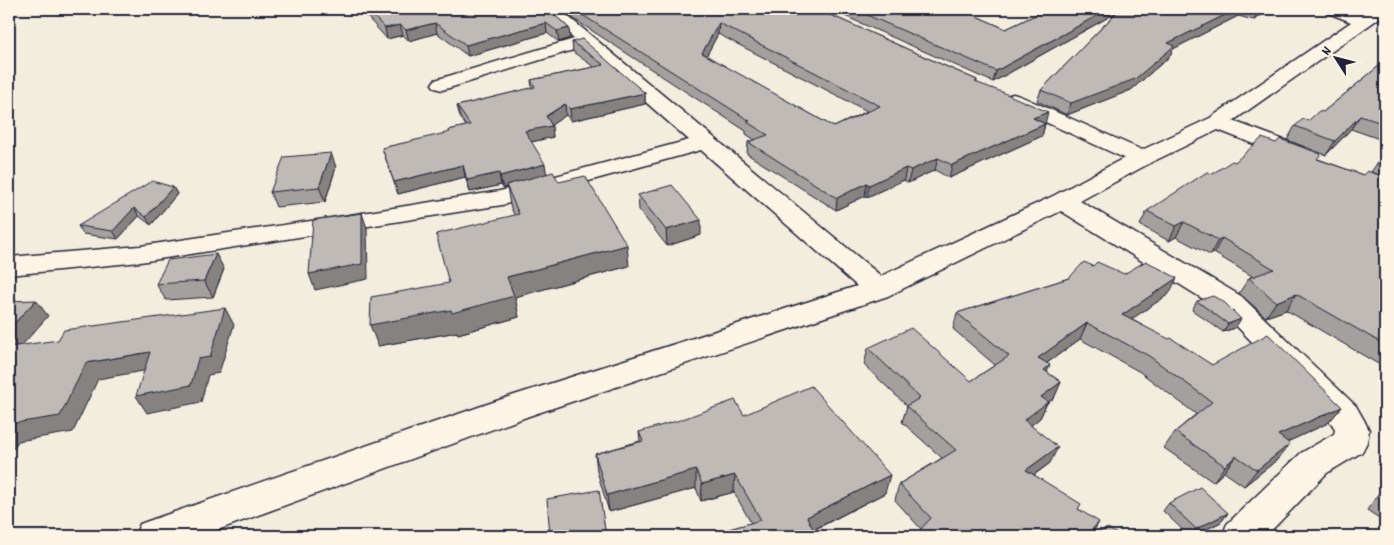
<svg xmlns="http://www.w3.org/2000/svg" width="1394" height="545" viewBox="0 0 1394 545" font-family="Dekko,sans-serif">
<rect width="100%" height="100%" fill="#f3edde"/>
<filter id="ink" filterUnits="userSpaceOnUse"><feTurbulence type="fractalNoise" baseFrequency=".02" numOctaves="2"/><feDisplacementMap in="SourceGraphic" scale="10" xChannelSelector="R" yChannelSelector="G"/><feConvolveMatrix kernelMatrix="1 2 1 2 8 2 1 2 1" color-interpolation-filters="sRGB"/></filter>
<g filter="url(#ink)">
<g fill="none" stroke-linecap="round" stroke-linejoin="round">
<g stroke="#22223b" stroke-width="3">
<path id="minor" d="M541,9h18l322,267 172,-80 71,-38 -118,-54 -3,-4 3,-4 7,-2 7,2 122,54 68,-32 141,-96 -25,-10 -2,-3h23l15,5 8,-5h15v5l-152,107 70,26 3,5 -3,5 -8,2 -8,-2 -69,-27 -68,33 -70,38 161,95 115,110 8,14 5,10 -2,12 -5,10 -35,21 -61,63h-44l5,-12 74,-71 33,-19 1,-4 -3,-6 -111,-114 -160,-99 -173,85 -359,120 -328,120h-66l5,-12 14,-5 351,-121 352,-112 -156,-136 -199,55 -362,57 -131,13v-18l131,-11 191,-28 169,-27 189,-51 -106,-93 -134,41 -7,2 -7,-2 -3,-4 3,-4 139,-41z"/>
</g>
<use href="#minor" fill="#fcf5e5" fill-rule="evenodd"/>
</g>
<path fill="#a4a09d" stroke="#22223b" fill-rule="evenodd" d="M360,9h188l21,19 1,10 -11,4 -12,-9 -79,23 -31,-23 -28,8 -6,-6 -16,4z
M561,9h256l160,71v3l68,41 -3,12 -93,42 -14,-8 -27,13 -4,-3 -37,17 -2,-1 -29,14 -89,-56 1,-12 7,-2 -9,-6v-3l-172,-112zM718,34l149,77 -33,16 -128,-71z
M829,9h131l46,20 42,-20h222l-16,11 -16,-4 -65,33 -3,7 -39,34 -64,25 -30,-14 4,-11 75,-77 -123,69z
M572,42l73,51v11l-74,17 -5,-6 -15,10 2,12 -22,5 15,32 13,8 70,84 -114,31 4,20 -61,17 -1,-2 -79,14 71,-63 65,-68 -4,-10 -3,-18 -4,1 -2,-3 -31,7 -5,-15 -67,17 -16,-46 68,-15 -1,-3 17,-4 -6,-9 -3,-11 75,-18 -1,-8 63,-13 -21,-15z
M1385,61v80l-34,-12 -25,26 -39,-15 8,-14 13,-5 15,-9z
M1385,153v24l-14,-5 10,-14z
M1318,159l45,16 22,2v191l-99,-58 -20,7 -27,-24 10,-15 3,-2 -38,-23 -4,2 -34,-18 -7,4 -29,-16 7,-14 88,-49z
M336,167l-11,35 -49,5 -6,-15z
M173,187l4,7 -26,31 -12,-9 -21,23 -35,-5 -5,-8z
M638,195l63,40 -34,11 -28,-36z
M1093,266l76,28 -38,25 81,46 130,42 -14,16 -41,19 -10,18 -33,26 -20,-14 -11,10 -49,-34 11,-16 21,-18 -56,-42 -60,-33 -33,24v9l14,10 -7,16 -7,5 -7,15 -9,7 19,38 -16,12 45,34 12,27h-174l2,-5 2,-2 -26,-29 4,-16 43,-26 -40,-36 5,-16 -43,-41 4,-17 103,33 24,-16 -42,-36 4,-16 112,-35z
M224,269l-11,28 -47,3 -10,-16z
M1197,301l38,27 -12,4 -31,-22z
M744,415l141,78 -71,37 -1,6h-109l47,-13 -17,-31 -33,9 -5,-13 -87,24 -12,-41 -2,-17 45,-13 -1,-9z
M1385,484v38l-18,-12z
M1169,503l59,10 -7,9 -28,14h-4l-26,-25z"/>
<path fill="#86827f" stroke="#22223b" d="M1109,9h14l-130,73 3,-11z
M1237,9h5l-4,7 -65,33 -3,7 -39,34 -64,25 4,-12 97,-60z
M1261,9h9l-16,11 5,-10z
M435,23l2,10 -28,8 -3,-11z
M546,23l1,10 -79,23 -2,-11z
M719,23l-1,11 -16,30v-11z
M400,25l3,10 -16,4 -2,-11z
M569,28l1,10 -11,4 -2,-11z
M645,93v11l-74,17 -1,-12z
M565,104l1,11 -16,11h2l1,11 -26,6 -2,-12z
M1048,112l-3,12 -12,-6z
M1360,116l-9,13 -25,26 9,-14z
M1045,124l-3,12 -93,42 3,-13z
M331,153l5,14 -11,35 -6,-15z
M938,158l-3,12 -27,13 3,-13z
M545,164l2,12 -41,9 1,2 -4,1 -3,-12z
M463,165l2,12 -67,17 -4,-12z
M906,168l-2,12 -37,17 2,-12z
M499,173l2,12 -31,7 -3,-12z
M867,183l-2,13 -29,14 1,-12z
M173,187l4,7 -26,31 -5,-8z
M134,208l5,8 -21,23 -5,-8z
M362,213l5,15 1,51 -53,11 -6,-16z
M701,220v15l-34,11 -1,-16z
M1184,222l-8,15 -7,4 7,-15z
M1222,238l-8,15 -4,2 8,-15z
M627,245l2,21 -114,31 4,20 -61,17 -1,-2 -79,14 -8,-21 137,-48z
M216,254l8,15 -11,28 -9,-16z
M1177,278l-8,16 -55,37 8,-16z
M1296,294l-10,16 -20,7 10,-15z
M36,300l12,16 -39,44v-31z
M225,308l9,17 -15,48 -11,2 -7,27 -54,11 -11,-17 62,-37z
M1241,319l-6,9 -12,4 5,-8z
M1087,323l-7,16 -48,35 6,-16z
M150,352l10,16 -62,11 -25,53 -55,9 -4,7 -5,1v-25l77,-61z
M1050,365l-7,17 1,-12z
M1061,382l-7,16 -7,5 -7,15 -22,18 6,-16 17,-23z
M1342,407l-14,16 -62,29 12,-17z
M1290,444l-13,16 -33,26 13,-16z
M1058,447l-8,16 -32,23 8,-16z
M1236,456l-12,16 -11,10 12,-16z
M696,470v18l-87,24 -2,-17z
M735,475l-1,17 -33,9 1,-17z
M890,475l-5,18 -80,41 9,-3 -1,5h-14l8,-19z
M1228,513l-7,9 -28,14h-2l5,-7z
M1099,522l-8,14h-5z"/>
<path fill="#bfbab6" stroke="#22223b" fill-rule="evenodd" d="M366,9h182l21,19 -12,3 -11,-8 -80,22 -31,-22 -29,7 -6,-5 -15,3z
M573,9h244l160,71 -2,2 27,10 46,20 -15,6 12,6 -93,41 -14,-7 -27,12 -5,-2 -37,17 -2,-2 -30,15 -89,-56 20,-7 -21,-13 3,-1zM719,23l161,83 -46,21 -132,-74z
M853,9h107l46,20 42,-20h61l-113,62z
M1120,9h117l-69,34 6,3 -39,33 -64,24 -30,-13z
M582,39l63,54 -75,16 -5,-5 -19,12 6,10 -27,5 20,33 -45,12 -1,-3 -32,7 -4,-15 -69,17 -12,-34 68,-16 -1,-2 21,-5 -13,-19 78,-19 -4,-7 73,-15 -32,-23z
M1385,61v63l-25,-8 -25,25 -40,-15 8,-7 5,2 11,-10 4,1z
M1262,138l14,5 4,-4 41,15 -4,5 46,16 4,-4 18,6v168l-89,-51 -20,8 -27,-24 25,-9 -52,-31 -4,2 -34,-18 -8,4 -29,-15 60,-39 5,2 20,-13 3,1z
M331,153l-12,34 -49,5 14,-35z
M1385,153v6l-4,-1z
M553,172l6,10 26,-6 42,69 -120,32 7,19 -62,17 -1,-3 -81,15 1,-28 78,-14 -13,-49 83,-20 -13,-29z
M152,181l21,6 -27,30 -12,-9 -21,23 -35,-5z
M672,185l29,35 -35,10 -28,-35z
M362,213v51l-53,10 4,-54z
M216,254l-12,27 -48,3 12,-24z
M1146,261l31,17 -55,37 47,24 2,-1 41,27 56,-31 74,73 -64,28 12,9 -33,26 -21,-14 -11,10 -50,-34 37,-30 -63,-46 -62,-33 -49,35 12,7 -6,5 17,12 -20,15 7,5 -24,18 34,27 -32,23 55,34 -3,5 21,13 -13,14h-161l-6,-5 12,-13 -32,-34 57,-34 -50,-44 14,-8 -52,-50 43,-20 60,53 38,-25 -52,-43 112,-35 15,-16 9,4 4,-4 27,12z
M1213,296l12,7 16,16 -13,5 -31,-23z
M36,300l-27,29v-28z
M225,308l-15,49 -12,2 -7,26 -55,11 14,-44 -64,11 -26,53 -51,8v-77l49,-7 6,-10z
M811,386l79,89 -83,42 7,14 -15,5h-95l57,-16 -26,-45 -33,9 -6,-14 -89,25 -12,-41 48,-13 -4,-9 41,-12 55,-20 9,15z
M1200,487l28,26 -32,16 -27,-26z
M599,490l7,46h-56l-3,-37z
M1108,528l12,8h-27z"/>
</g>
<rect width="1394" height="545" fill="none" stroke="#fcf5e5" stroke-width="30"/>
<rect x="15" y="15" width="1364" height="515" fill="none" stroke="#22223b" stroke-width="2" filter="url(#ink)"/>
<g transform="translate(1336 58) rotate(306)" stroke="#fcf5e5" stroke-width="4" paint-order="stroke">
<path d="M0-4L9 19L0 12L-9 19Z" fill="#22223b"/>
<text y="-8" font-size="14" font-weight="bold" text-anchor="middle" fill="#22223b">N</text>
</g>
</svg>
